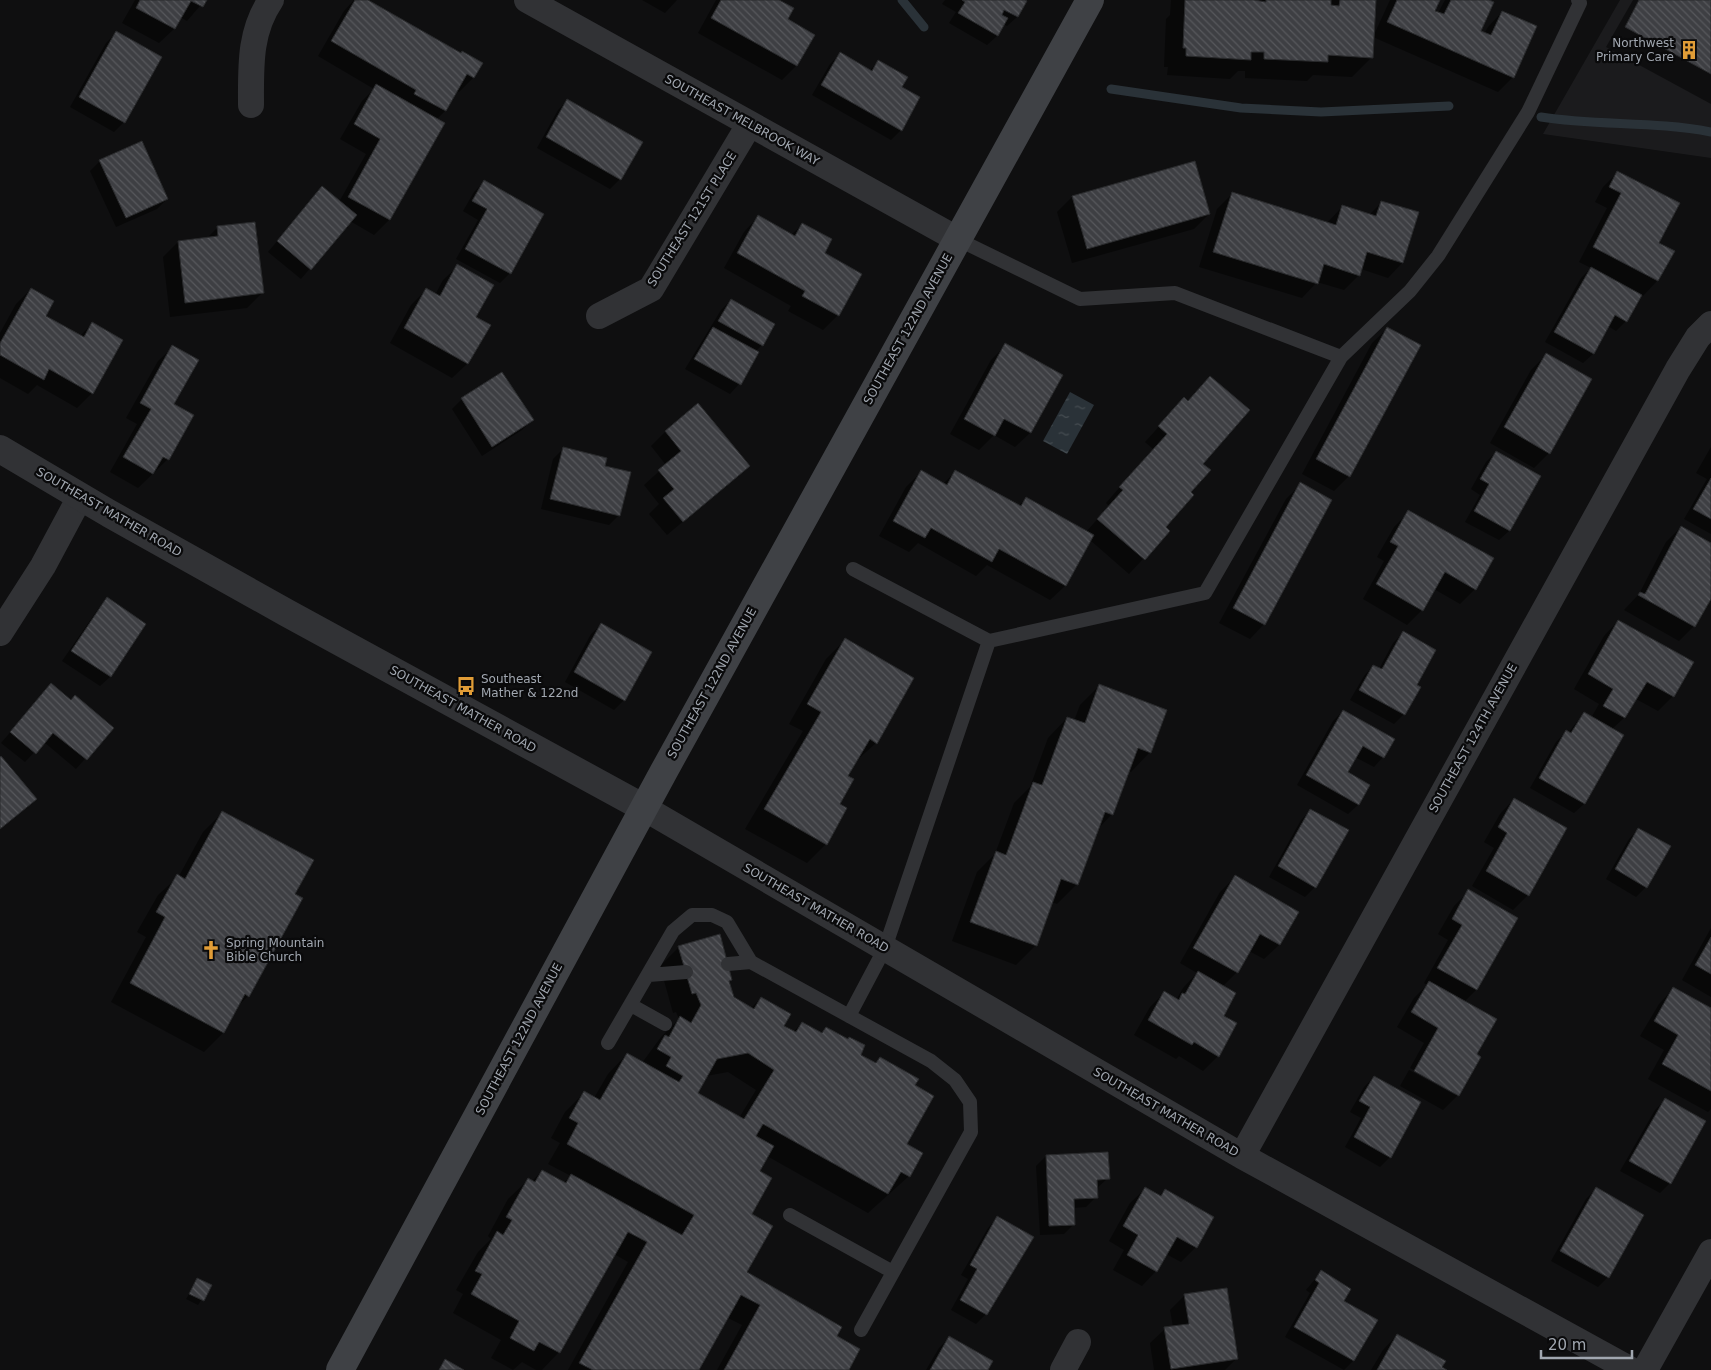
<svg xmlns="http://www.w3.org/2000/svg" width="1711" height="1370" viewBox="0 0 1711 1370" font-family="'DejaVu Sans',sans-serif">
<defs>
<pattern id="water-ripples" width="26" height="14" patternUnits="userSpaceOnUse" patternTransform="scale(1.25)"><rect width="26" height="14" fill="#2a3238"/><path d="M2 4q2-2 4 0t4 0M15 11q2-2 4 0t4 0" fill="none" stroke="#464d52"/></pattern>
<pattern id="building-back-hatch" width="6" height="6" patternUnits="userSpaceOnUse" patternTransform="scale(1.25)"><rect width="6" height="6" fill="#3e3f43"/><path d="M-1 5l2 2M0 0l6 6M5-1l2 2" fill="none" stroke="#57585c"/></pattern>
</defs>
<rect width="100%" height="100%" fill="#0f0f10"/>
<path fill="#1b1b1d" d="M1620,0h91v158l-168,-24z"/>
<path fill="url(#water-ripples)" d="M1070,392l24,13 -27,49 -24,-13z"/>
<path fill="#0007" fill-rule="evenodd" d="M135,0h70l-18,21 -7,-4 -6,12 -15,14 -37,-20z
M354,0h12l107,78 -14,14 -3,-1 -11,20 -9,9 7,3 -54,97 -15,15 -24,-14 -49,58 -33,-27 54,-64 17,14 27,-48 -26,-15 22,-38 12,-12 -56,-33 26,-45z
M642,0h35l-12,13z
M716,0h61l9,19 10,47 -14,14 -84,-47z
M945,0h78l2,2 -8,15 -10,9 -4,-2 -6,12 -10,9 -38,-22 7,-11 -14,-8z
M1171,0h203l-2,57 -20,20 -39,-2 -6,6 -62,-3v-7h-7l-8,8 -63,-4 1,-8h-4l2,-48 4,-4z
M1390,0h49l-5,11 4,2 7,-13h41l-6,32 4,2 4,-7 14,-15 11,65 -15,15 -125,-55z
M1711,0v104l-105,-57 27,-47z
M116,33l44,25 -36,64 -10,10 -44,-25 36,-64z
M840,54l29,17 9,-9 23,68 -10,10 -79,-45 18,-31z
M568,100l52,79 -10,10 -73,-41 21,-38z
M100,161l67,38 -10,10 -41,18 -26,-56z
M1618,172l39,72 16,8 -16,29 -14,15 -2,-1 -15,26 -10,10 -8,-5 -15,28 -10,9 -38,-21 36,-64 10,-10 -12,-6 28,-54 -12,-6 8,-15z
M484,182l26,91 -10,10 -44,-24 22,-39 -15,-9 11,-19z
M1232,194l95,29 15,-16 27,8 13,-13 20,61 -14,15 -27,-9 -2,6 -15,15 -27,-8 -15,16 -103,-31 18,-58z
M1072,197l137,17 -15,15 -122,34 -15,-51z
M758,217l33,18 12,-11 20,29 38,21 -23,41 -15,15 -35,-19 3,-5 -67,-38 20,-36z
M218,227l44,66 -15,15 -77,9 -7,-60 15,-15 28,-3z
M458,266l16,51 15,8 -22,39 -15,14 -62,-35 21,-38 15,-15 9,5 8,-15z
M31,289l13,27 36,20 12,-12v69l-15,15 -40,-23 -9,9 -28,-16v-45l16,-29z
M731,300l31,45 -7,7 2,1 -18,31 -9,10 -45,-25 36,-59z
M1387,329l-38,147 -15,15 -32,-17 70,-131z
M1006,345l55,30 -31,58 -15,14 -21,-12 -15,15 -29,-16 41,-74z
M173,347l-1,57 -4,55 -30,29 -28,-16 27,-48 -11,-6 32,-57z
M1546,355l3,98 -15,15 -44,-25 41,-73z
M502,374l30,46 -10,10 -40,26 -30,-47 10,-10z
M1210,377l-9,87 -12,28 -24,35 4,4 -40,43 -39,-34 -25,46 -15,14 -63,-35 -11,11 -58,-33 -9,9 -30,-16 27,-49 15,-15 22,12 12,-12 63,34 8,-7 60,33 23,-26 -3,-3 47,-54 -8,-7 39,-43 4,3z
M666,431l83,35 -82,69 -18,-21 10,-10 -15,-19 22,-20 -15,-19z
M1711,447v87l-27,-15 23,-40 -11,-6z
M563,449l40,18 16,48 -10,10 -68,-16 12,-50z
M1496,452l43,25 -30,54 -10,9 -34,-18 15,-27 -9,-6 15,-27z
M1301,484l-37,140 -14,15 -31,-16 67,-124z
M1409,512l66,77 -15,15 -26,-15 -12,21 -15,15 -44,-26 21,-38 -7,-4 17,-30z
M1681,527l30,17v53l-17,29 -15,15 -55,-31 15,-16 27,-52z
M107,599l38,26 -35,52 -10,9 -38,-25 36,-52z
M1618,621l55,75 -15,15 -22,-12 -12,19 -12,11 10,6 -38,69 -10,9 -44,-25 26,-46 10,-10 2,1 16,-20 7,5 8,-14 -25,-15 30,-53z
M601,625l23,75 -10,10 -49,-28 26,-48z
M1403,633l12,52 4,2 -15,27 -10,10 -44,-24 14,-24 9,-10 6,3 14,-26z
M845,640l31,103 -21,19 -8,14 -21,68 -19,19 -62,-34 58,-98 -14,-7 37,-65z
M51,685l20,16 41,27 -36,41 -32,-27 -19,20 -24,-19z
M1099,686l51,66 -19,20 -3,-1 -16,43 -15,16 -20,54 -20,20 -5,-2 -16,43 -20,20 -64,-24 25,-69 18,-18 19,-51 16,-16 18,-49 19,-20 7,3 6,-16zM1132,747l9,1v2z
M1343,711l40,46 -9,10 -19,-10 -9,16 23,12 -11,20 -10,9 -51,-29 36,-64z
M1514,799l14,96 -15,15 -41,-24 22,-38 -10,-6 16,-28z
M1311,810l4,77 -10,10 -36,-20 32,-57z
M222,813l72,81 -46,102 -12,12 -13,25 -19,19 -93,-50 35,-65 -9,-5 21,-37 21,-19 24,-44z
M1639,829l7,58 -10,10 -30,-18 23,-40z
M1235,877l63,35 -19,33 -15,14 -15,-8 -12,21 -15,15 -4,69 -15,15 -24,-15 -3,3 -42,-24 16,-28 14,-14 12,7 7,-12 14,-15 -17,-10 40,-71z
M1469,891l7,99 -12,12 11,53 -17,40 -15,15 -43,-24 9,-16 46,25v-3l-45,-24 14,-25 -27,-16 17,-29 13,-13 -3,-2 24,-43 -10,-6 16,-28z
M1711,928v69l-29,-17z
M679,947l52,32 -3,3 5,16 18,10 10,-10 21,28 11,6 9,-9 19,11 5,-6 34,28 14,8 6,-6 33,28 -8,59 4,31 -41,37 -101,-57 -9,15 -8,43 -4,58 89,65 12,33h-130l25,-45 -14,-7 -30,52h-130l60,-108 -14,-8 -55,98 -17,18h-6l-14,-8 -9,8 -22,-12 10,-18 -48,-27 10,-19 -7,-4 22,-38 13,-13 -3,-3 20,-37 20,-19 3,2 11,-11 21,12 8,-7 -23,-12 12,-21 -9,-5 14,-26 19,-19 10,5 14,-24 19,-20 15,9 19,-26 18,-18 -3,-7 -3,1 -13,-47zM728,1072l28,18 -17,28 -43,-25 10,-17z
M1673,989l38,21v99l-3,3 -60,-33 16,-29 -24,-14 19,-32z
M1374,1077l16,80 -10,10 -35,-20 16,-29 -11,-6 14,-25z
M1665,1100l5,83 -10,10 -40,-22 35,-61z
M1046,1156l62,22 -12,11v8l-10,10 -13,1 1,16 -10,10 -24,1 -4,-69z
M1145,1189l14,7 6,-6 31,57 -15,15 -15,-8 -10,17 -14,15 -29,-16 11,-20 -15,-9 21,-38z
M1596,1189l12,88 -10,10 -47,-26 35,-62z
M997,1218l35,20 -46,76 -10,10 -25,-14 17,-31 -7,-4 27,-47z
M1321,1272l22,30 33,18 -23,41 -9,9 -59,-33 25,-44 -4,-3z
M198,1280l12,6 -12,19 -12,-6z
M1185,1295l52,63 -12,12h-71l-4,-27 15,-14 8,-2 -3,-17z
M1397,1335l43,33 4,2h-73l12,-20z
M949,1338l37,32h-60l13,-22z"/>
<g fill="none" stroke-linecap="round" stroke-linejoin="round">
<path stroke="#2a3238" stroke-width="9" d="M902,0l22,27
M1111,89l130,19 80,4 128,-6
M1541,117c56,9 114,4 170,15"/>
</g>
<path fill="url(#building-back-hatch)" stroke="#292a2c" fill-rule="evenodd" d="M140,0h67l-4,7 -12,-6 -16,28 -39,-21z
M355,0h13l93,53 1,-2 21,12 -9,15 -7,-4 -21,37 -32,-17 2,-4 -85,-49z
M721,0h58l15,8 -6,11 27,16 -18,31 -86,-48z
M962,0h63l2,1 -9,16 -14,-7 -2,5 6,3 -10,18 -40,-23 7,-11z
M1185,0h69l12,2v-2h65v5l8,1 1,-6h36l-3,58 -45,-3v7l-64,-3v-7h-13v8l-65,-4v-8h-3z
M1397,0h43l-5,11 9,3 7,-14h38l5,2 -13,29 10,4 11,-24 35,15 -23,52 -127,-56z
M1639,0h72v74l-86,-47z
M116,31l46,26 -37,66 -46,-26z
M840,52l32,19 6,-11 30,17 -6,10 18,10 -18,34 -81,-46z
M376,84l69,39 -55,97 -42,-23 32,-58 -26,-15z
M567,99l76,43 -22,38 -75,-43z
M142,141l26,58 -42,19 -27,-58z
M1195,161l15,53 -123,35 -15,-53z
M1617,171l63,32 -21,40 16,8 -17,30 -65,-34 28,-54 -12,-6z
M484,180l60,34 -33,60 -46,-25 22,-40 -15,-8z
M322,186l35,29 -46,55 -34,-29z
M1232,192l104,33 6,-20 34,11 5,-15 38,11 -16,51 -36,-11 -7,24 -36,-12 -6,20 -105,-32z
M758,215l37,21 7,-13 30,16 -7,14 37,21 -23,42 -37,-20 3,-5 -68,-38z
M255,222l9,71 -79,10 -7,-62 40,-5 -1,-10z
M457,264l37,21 -18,32 15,8 -23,39 -64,-36 22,-40 14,8z
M1591,267l51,28 -15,27 -12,-7 -21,39 -40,-22z
M31,288l23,13 -8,15 38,21 8,-15 31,18 -30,54 -44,-25 -5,11 -44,-25v-12z
M731,299l44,25 -12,22 -45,-25z
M713,327l46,25 -18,33 -47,-26z
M1387,327l34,18 -71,132 -34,-18z
M1005,343l58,32 -32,58 -27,-14 -9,17 -31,-17z
M172,345l27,15 -25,44 20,11 -25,45 -6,-3 -10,17 -30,-17 28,-48 -11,-6z
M1546,353l46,26 -42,75 -46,-27z
M502,372l32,48 -42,27 -31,-49z
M1210,376l40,34 -47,54 8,6 -20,22 3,3 -28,32 4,4 -25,29 -48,-41 26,-29 -4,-3 48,-53 -9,-8 26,-29 4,4z
M698,403l52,63 -67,56 -20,-24 11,-9 -16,-19 23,-19 -16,-20z
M563,447l44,11 -2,8 26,6 -11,44 -70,-17z
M1496,451l45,25 -31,55 -36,-20 15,-27 -9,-5z
M921,470l26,15 8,-15 66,36 5,-9 68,38 -28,51 -67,-37 -7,13 -61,-34 -6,10 -32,-17z
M1711,478v41l-18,-10z
M1300,482l32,18 -67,125 -32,-17z
M1408,510l86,48 -18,32 -31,-18 -22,39 -47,-27 22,-38 -8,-4z
M1681,526l30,17v56l-16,28 -57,-32 2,-3 5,2z
M107,597l39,27 -35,53 -40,-26z
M1618,620l76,42 -20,35 -27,-15 -22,36 -22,-12 10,-17 -25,-15z
M601,623l51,29 -27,49 -51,-29z
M1403,631l33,19 -19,35 4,2 -16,28 -46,-25 14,-25 9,4z
M845,638l69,40 -37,66 -7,-5 -22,37 6,3 -14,25 7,4 -20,37 -63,-36 57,-97 -14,-8z
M51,683l20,17 4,-5 39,33 -27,32 -34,-27 -17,21 -26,-22z
M1099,684l68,26 -16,43 -13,-5 -25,67 -8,-3 -27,73 -17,-6 -24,67 -67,-24 26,-71 10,4 27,-73 9,3 25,-68 18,6z
M1343,710l52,29 -11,19 -21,-12 -15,26 22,13 -11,20 -53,-30z
M1584,712l40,23 -39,69 -46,-26 27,-48 5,3z
M1,756l36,43 -37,30v-72z
M1514,798l53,30 -38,68 -43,-25 21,-38 -9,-6z
M1310,809l39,21 -33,58 -38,-22z
M222,811l92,49 -19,34 8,4 -54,99 -4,-3 -21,39 -94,-50 35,-66 -9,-5 21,-38 8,5z
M1638,828l33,18 -24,42 -32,-19z
M1235,875l64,37 -19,33 -20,-11 -22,39 -45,-25z
M1468,889l50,29 -41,72 -40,-22 25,-43 -10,-6z
M720,934l12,46 -3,1 5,16 20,12 7,-12 30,17 -7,12 12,6 6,-10 20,11 4,-6 22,12 1,-2 16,8 -4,10 15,8 4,-6 39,22 -4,6 19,11 -27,48 16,9 -13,24 -9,-5 -13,22 -125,-70 -7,12 18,10 -14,25 12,7 -20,36 21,12 -26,46 95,55 -5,9 23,13 -11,21h-125l36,-65 -19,-10 -42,75h-106l-14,-7 68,-121 -19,-10 -68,121 -21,-11 -5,9 -24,-13 9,-17 -48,-27 11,-20 -7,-3 22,-40 6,4 9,-15 -6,-3 22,-39 7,4 7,-12 24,13 5,-9 111,61 12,-20 -127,-71 11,-21 -9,-5 15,-27 16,9 27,-47 52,29 4,-6 -17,-10 5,-9 -14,-8 8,-14 4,2 11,-21 11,7 10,-18 -5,-12 -4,1 -14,-48zM748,1053l26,17 -30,49 -46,-26 19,-34z
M1711,937v37l-16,-9z
M1198,971l38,22 -12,23 13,7 -18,34 -25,-15 -2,3 -44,-25 16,-29 15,9 3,-7 3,1z
M1429,981l68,38 -20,35 4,3 -22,39 -45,-25 24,-43 -27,-16z
M1673,987l38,21v83l-49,-27 16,-29 -24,-14z
M1374,1076l47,26 -30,56 -37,-21 16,-30 -11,-6z
M1665,1098l41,23 -35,63 -42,-23z
M1108,1152l2,27 -13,1 1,18 -24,1 1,26 -26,1 -3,-71z
M1145,1187l16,9 4,-7 49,28 -17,31 -20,-11 -20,35 -30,-17 11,-20 -15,-9z
M1596,1187l48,28 -35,63 -49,-27z
M997,1216l37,21 -47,78 -27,-15 17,-31 -7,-4z
M1321,1270l30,19 -7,12 34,19 -24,41 -60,-34 25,-44 -4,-3z
M197,1278l15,7 -8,16 -15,-7z
M1227,1288l11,71 -67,10 -7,-42 25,-3 -5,-30z
M1397,1334l49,27 -4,6 5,3h-70z
M949,1336l44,25 -5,9h-58z
M445,1359l19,11h-25z"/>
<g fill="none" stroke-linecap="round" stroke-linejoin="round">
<path stroke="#313235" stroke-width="14" d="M1341,357l69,-66 28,-35 90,-144 52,-109 -2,-3
M853,569l136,72
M728,964l23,-2 180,99 24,19 15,22 1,30 -110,198
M649,975l37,-3
M631,1005l34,19
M849,1016l36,-68 104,-307 216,-48 136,-236 -166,-64 -95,6 -123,-60
M608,1043l65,-112 19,-16h20l15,7 24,40
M790,1215l103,57"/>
<path stroke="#313235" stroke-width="26" d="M527,0l430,239
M251,105c0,-37 -2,-73 20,-105
M599,316l52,-27 98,-164
M0,633l43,-67 37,-69
M644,808l598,348 389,214
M1242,1156l436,-787 20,-32 13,-13
M1063,1370l15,-28
M1645,1370l66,-118"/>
<path stroke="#313235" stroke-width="28" d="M0,449l110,65 177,99 357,195"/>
<path stroke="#3f4145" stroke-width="28" d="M340,1370l324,-599 426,-771"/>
</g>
<defs>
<g id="building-bare" transform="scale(1.5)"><path d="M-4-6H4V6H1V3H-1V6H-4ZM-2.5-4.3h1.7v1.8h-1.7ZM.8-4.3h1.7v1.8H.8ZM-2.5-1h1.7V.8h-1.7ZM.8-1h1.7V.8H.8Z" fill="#e19d37" stroke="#0a0a0b" stroke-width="2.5" paint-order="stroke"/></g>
<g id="bus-bare" transform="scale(1.5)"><path d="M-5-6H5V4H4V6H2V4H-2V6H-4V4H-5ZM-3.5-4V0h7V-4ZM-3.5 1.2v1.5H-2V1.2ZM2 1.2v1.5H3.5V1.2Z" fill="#e19d37" stroke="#0a0a0b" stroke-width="2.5" paint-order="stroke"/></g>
<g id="church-bare" transform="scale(1.5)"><path d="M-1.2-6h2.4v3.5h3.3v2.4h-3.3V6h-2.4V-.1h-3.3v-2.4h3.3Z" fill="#e19d37" stroke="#0a0a0b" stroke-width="2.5" paint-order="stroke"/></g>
</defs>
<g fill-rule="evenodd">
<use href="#building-bare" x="1689" y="50"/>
<use href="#bus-bare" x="466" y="686"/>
<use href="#church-bare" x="211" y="950"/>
</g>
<g text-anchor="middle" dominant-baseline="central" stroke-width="4.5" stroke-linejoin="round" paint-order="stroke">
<g font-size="12" fill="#a1a7b0" stroke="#0a0a0b" text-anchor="start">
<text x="1674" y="43" text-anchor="end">Northwest<tspan x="1674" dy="14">Primary Care</tspan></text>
<text x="481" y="679">Southeast<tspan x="481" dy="14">Mather &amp; 122nd</tspan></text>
<text x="226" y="943">Spring Mountain<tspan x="226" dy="14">Bible Church</tspan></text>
</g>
<g font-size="12" fill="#a1a7b0" stroke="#0a0a0b">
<text transform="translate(742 120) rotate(29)">SOUTHEAST MELBROOK WAY</text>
<text transform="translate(692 219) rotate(-58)">SOUTHEAST 121ST PLACE</text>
<text transform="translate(908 329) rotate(-61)">SOUTHEAST 122ND AVENUE</text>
<text transform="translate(109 512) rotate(30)">SOUTHEAST MATHER ROAD</text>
<text transform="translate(712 683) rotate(-61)">SOUTHEAST 122ND AVENUE</text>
<text transform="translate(463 709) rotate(29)">SOUTHEAST MATHER ROAD</text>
<text transform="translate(1473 738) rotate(-61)">SOUTHEAST 124TH AVENUE</text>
<text transform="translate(816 908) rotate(30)">SOUTHEAST MATHER ROAD</text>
<text transform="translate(519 1039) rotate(-62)">SOUTHEAST 122ND AVENUE</text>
<text transform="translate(1166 1112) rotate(30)">SOUTHEAST MATHER ROAD</text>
</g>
</g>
<path d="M1541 1350v8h91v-8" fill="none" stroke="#a1a7b0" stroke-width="2.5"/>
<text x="1548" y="1350" font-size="15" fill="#a1a7b0" stroke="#0a0a0b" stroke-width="4" paint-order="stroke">20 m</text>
</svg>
